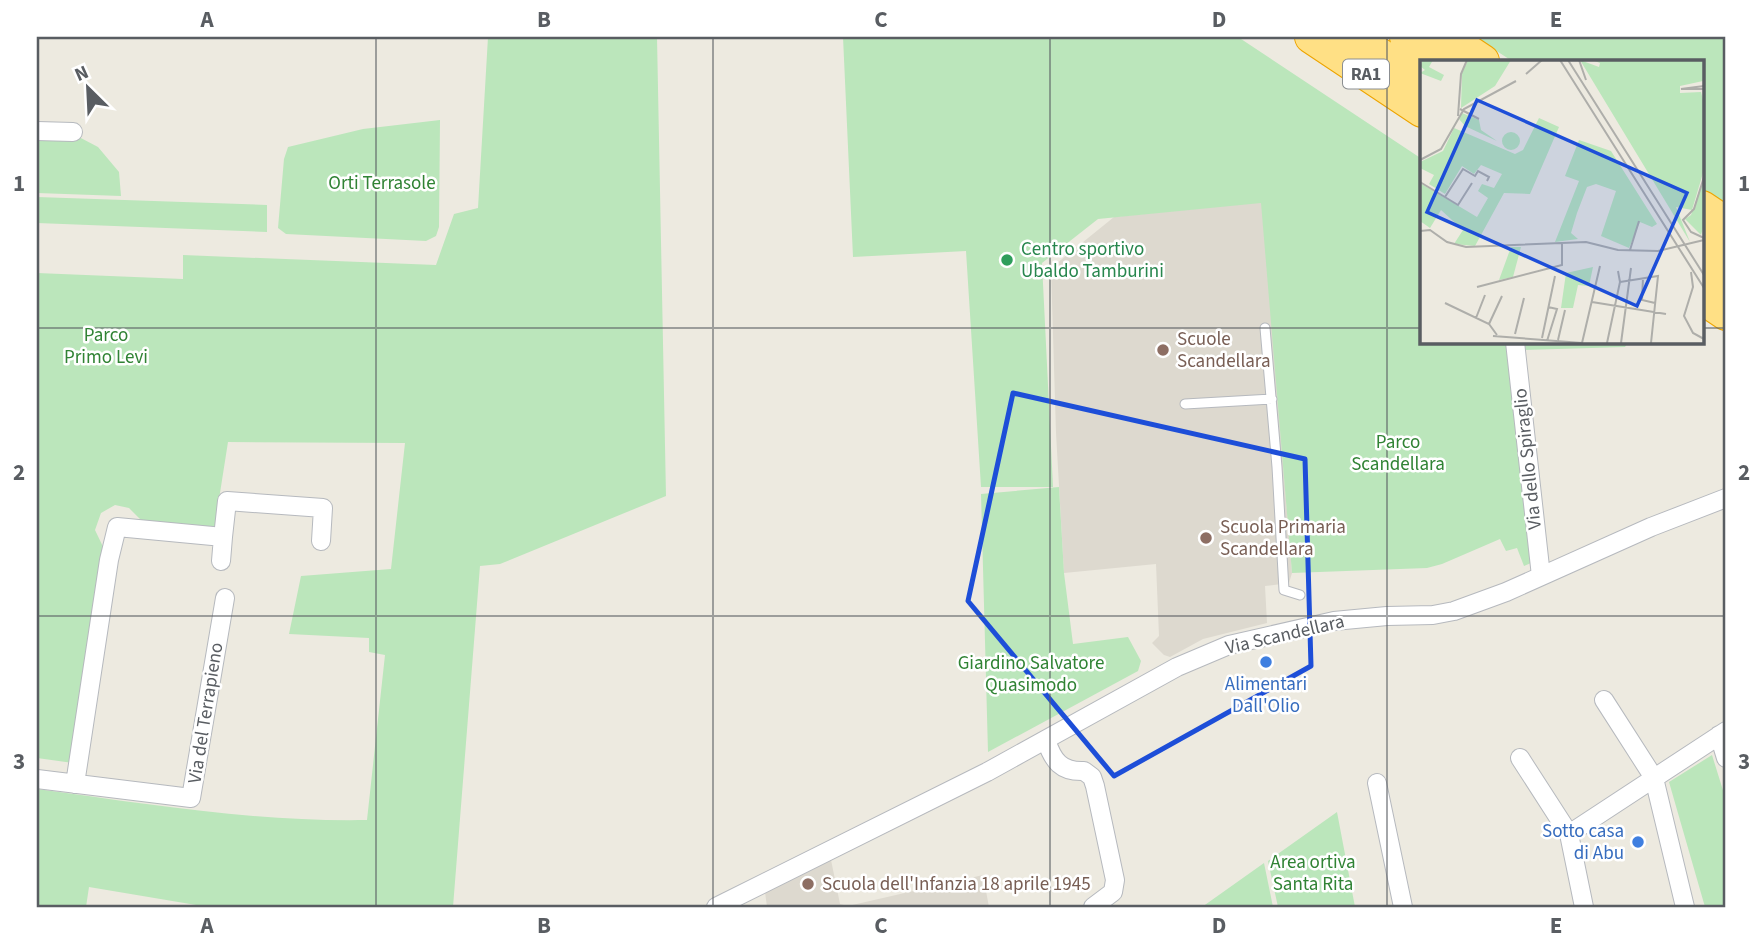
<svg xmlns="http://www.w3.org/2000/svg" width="1763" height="944" viewBox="0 0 1763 944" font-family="'Source Sans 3',sans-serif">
<rect width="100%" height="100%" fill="#edeae0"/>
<path fill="#ddd9cf" d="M1262,202l30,371 -3,10 -24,3 2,37 -64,16 -33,18 -6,-2 -12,-12 7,-7 -3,-72 -92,9 -8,-140 -5,-165 63,-51z
M830,855l10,49 8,2 135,-31 6,32h-222l-2,-15z"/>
<path fill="#bbe6bb" d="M488,37h169l9,459 -166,68 -20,2 -27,341h-245l-119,-20 -3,20h-49v-118c110,15 219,33 330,31l18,-165 -16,-3v-14l-80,-4 12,-58 90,-7 14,-126 -177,-1 -14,89 -72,-10 -13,-13 -14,-3 -14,8 -6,17 11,23 -33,210 -36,-5v-485l146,6v-24l253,10 18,-51 24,-6z
M843,37h395l184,122v182h207l-4,6 -104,3 10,213 -7,3 -7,-18 -11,3 -6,-12 -58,25 -15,4 -135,5 -31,-370 -163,16 -56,44 11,224h-72l-15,-236 -113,6z
M1475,37h251v168l-24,-16v-128h-190z
M440,120l-1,107 -3,9 -10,5 -140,-7 -8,-6 6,-69 4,-12 75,-18z
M37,136h40l21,11 21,25 2,24 -84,-3z
M37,197l230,8v27l-230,-9z
M1059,487l5,86 9,71 55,-7 13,24 -3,10 -150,81 -7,-258z
M1712,755l14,45v107h-21l-36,-125z
M1337,812l18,95h-77l-10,-46z
M1264,863l9,44h-71z"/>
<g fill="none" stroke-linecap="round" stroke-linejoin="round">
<g stroke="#b6b9be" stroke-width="11">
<path id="lane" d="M1265,328l12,139 7,123 16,5
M1185,404l87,-5"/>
</g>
<g stroke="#b6b9be" stroke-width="20">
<path id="street" d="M37,131l36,1
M1515,342l26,234
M221,561l2,-24
M1604,700l50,78 31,129
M1719,735l7,23
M1046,740c7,21 15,32 38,31l8,6 3,9 20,94 -2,12 -20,15
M1520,758l49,76 15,73
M37,779l154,19 34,-200
M1377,783l26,124
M75,784l34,-224 8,-33 106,10 4,-36 96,7 -2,33
M1569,834l157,-103
M716,907l271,-135 190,-105 52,-22 105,-24 53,-5 46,-1 21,-4 52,-19 145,-65 75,-29"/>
</g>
<g stroke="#eda400" stroke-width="34">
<path id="highway" d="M1311,37l111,74
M1353,37l69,45
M1406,37l37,24
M1447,37l36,24
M1702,207l24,16
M1702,234l24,17
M1702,269l24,17
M1702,298l24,16"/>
</g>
<use href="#lane" stroke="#fff" stroke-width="9"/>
<use href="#street" stroke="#fff" stroke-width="18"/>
<use href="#highway" stroke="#ffe085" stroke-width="32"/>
</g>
<path fill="none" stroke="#1d4ed8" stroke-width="5" stroke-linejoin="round" d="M1013,393l292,66 6,207 -197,110 -146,-175z"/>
<path fill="none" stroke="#595d62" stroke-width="2" stroke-opacity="0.55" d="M376,37v870M713,37v870M1050,37v870M1387,37v870M37,328h1385M1702,328h24M37,616h1689"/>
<circle fill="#2e9e5b" stroke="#fff" stroke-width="2.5" cx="1007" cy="260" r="7"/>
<g fill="#8d6e63" stroke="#fff" stroke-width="2.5">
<circle cx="1163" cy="350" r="7"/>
<circle cx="1206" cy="538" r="7"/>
<circle cx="808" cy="884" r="7"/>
</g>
<g fill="#3f7fe0" stroke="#fff" stroke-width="2.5">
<circle cx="1266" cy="662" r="7"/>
<circle cx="1638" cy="842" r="7"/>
</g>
<g text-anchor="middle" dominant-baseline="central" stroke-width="5" stroke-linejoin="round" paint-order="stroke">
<rect fill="#fff" stroke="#8b8e91" stroke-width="2" x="1343" y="59.5" width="46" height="29" rx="5"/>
<g font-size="18" font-weight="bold" fill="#595d62">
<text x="1366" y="74">RA1</text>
</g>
<g font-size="19" fill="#308334" stroke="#fff">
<text x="382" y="183">Orti Terrasole</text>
<text x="106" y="335">Parco<tspan x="106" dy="22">Primo Levi</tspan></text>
<text x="1398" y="442">Parco<tspan x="1398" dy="22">Scandellara</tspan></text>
<text x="1031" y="663">Giardino Salvatore<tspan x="1031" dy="22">Quasimodo</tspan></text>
<text x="1313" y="862">Area ortiva<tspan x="1313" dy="22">Santa Rita</tspan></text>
</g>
<g font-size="19" fill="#27864d" stroke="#fff" text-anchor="start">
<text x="1021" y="249">Centro sportivo<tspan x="1021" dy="22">Ubaldo Tamburini</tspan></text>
</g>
<g font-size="19" fill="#785e54" stroke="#fff" text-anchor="start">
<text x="1177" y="339">Scuole<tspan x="1177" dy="22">Scandellara</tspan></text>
<text x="1220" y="527">Scuola Primaria<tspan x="1220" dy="22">Scandellara</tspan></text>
<text x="822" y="884">Scuola dell'Infanzia 18 aprile 1945</text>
</g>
<g font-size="19" fill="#595d62" stroke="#fff">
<text transform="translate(1528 459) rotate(-96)">Via dello Spiraglio</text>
<text transform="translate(1285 635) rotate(-13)">Via Scandellara</text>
<text transform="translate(206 713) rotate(-81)">Via del Terrapieno</text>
</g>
<g font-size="19" fill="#366cbe" stroke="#fff">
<text x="1266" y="684">Alimentari<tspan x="1266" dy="22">Dall'Olio</tspan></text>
<text x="1624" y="831" text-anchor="end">Sotto casa<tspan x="1624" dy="22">di Abu</tspan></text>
</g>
</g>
<g transform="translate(1420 60)">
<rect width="284" height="284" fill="#edeae0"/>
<path d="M3,0h10l-4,7 15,8 -3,6 -21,-8 5,-3 -5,-4zM48,0h43l-16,26 -34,22 1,-35zM160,0l19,7 1,-4 -8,-3h111v21l-23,5v7l21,-1 2,8v73l-11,37 -16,-3 14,35zM42,53l17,7 2,10 16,11 -32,-15 -6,-7zM119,58l20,9 -29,67 -26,-1 -29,53 -21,-2 9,-14 -22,-20 -11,18 -10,-7v-38l57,34 11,-19 -10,-7 4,-7 12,4 8,-14 -21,-9 -7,9 -12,-8 -17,28 -16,-10 5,-9 -14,-7v-6l23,-11 11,-23 61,26 8,-4zM82 81a9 9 0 1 1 18 0a9 9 0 1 1-18 0ZM159,80l32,11 46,73 -5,3 -12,-5 -11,26 -28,-12 15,-45 -20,-7 -9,3 -10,26 -6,20 7,6 -23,3 24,-61 -14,-5zM283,120v48l-2,7 -16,-16 6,-4zM91,187h10l-8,30 -14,3zM173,207l-4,19 -11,-1 -5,23h-12l5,-35z" fill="#bbe6bb"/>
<path fill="none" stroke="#aeaeaa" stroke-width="2" d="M140,0l144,228M148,0l136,215M159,0l7,20M106,14l16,-14M284,26l-23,3h23M40,49l19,10M38,56l3,-42 6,-14M0,100l21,-11 23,-40 52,-28M284,117l-10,32 -11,11 8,12 13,6M0,122l38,23 14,-22M25,137l18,-28 12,7 3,-5 11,6 -2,4M0,171l10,-1 17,12 19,5 120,-5 32,8 40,1 46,-11M210,190l9,-29M271,212l2,15 -9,29 9,17 11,6M223,218l-1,22 13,3M200,222l38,-6 -7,67M57,227l85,-22v-22M172,242l74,12M25,243l44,21 8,11M56,258l9,-23M69,264l13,-28M95,274l9,-36M73,276l89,7M122,278l13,-62M138,280l7,-30M127,281l10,-32 -9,-2M162,283l18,-77M187,283l13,-61 -2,-11M201,283l10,-75"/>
<path fill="#1d4ed8" fill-opacity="0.15" stroke="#1d4ed8" stroke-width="3.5" d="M57,40l210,93 -50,113 -210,-94z"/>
<rect width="284" height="284" fill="none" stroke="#595d62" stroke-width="3.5"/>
</g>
<rect width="1763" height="944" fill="none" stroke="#ffffff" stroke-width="77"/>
<g transform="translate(88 88) rotate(336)" stroke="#ffffff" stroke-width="5" paint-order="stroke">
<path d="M0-5L12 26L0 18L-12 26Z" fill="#595d62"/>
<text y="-10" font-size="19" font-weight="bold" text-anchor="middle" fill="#595d62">N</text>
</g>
<rect x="38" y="38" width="1686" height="868" fill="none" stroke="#595d62" stroke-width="2.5"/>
<g font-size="23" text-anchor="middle" font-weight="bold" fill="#595d62">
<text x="207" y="27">A</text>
<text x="544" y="27">B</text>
<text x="881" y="27">C</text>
<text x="1219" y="27">D</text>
<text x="1556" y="27">E</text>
<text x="19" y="191">1</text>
<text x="1744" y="191">1</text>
<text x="19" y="480">2</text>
<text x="1744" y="480">2</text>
<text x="19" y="769">3</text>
<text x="1744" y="769">3</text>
<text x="207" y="933">A</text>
<text x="544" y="933">B</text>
<text x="881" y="933">C</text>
<text x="1219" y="933">D</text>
<text x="1556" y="933">E</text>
</g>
</svg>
